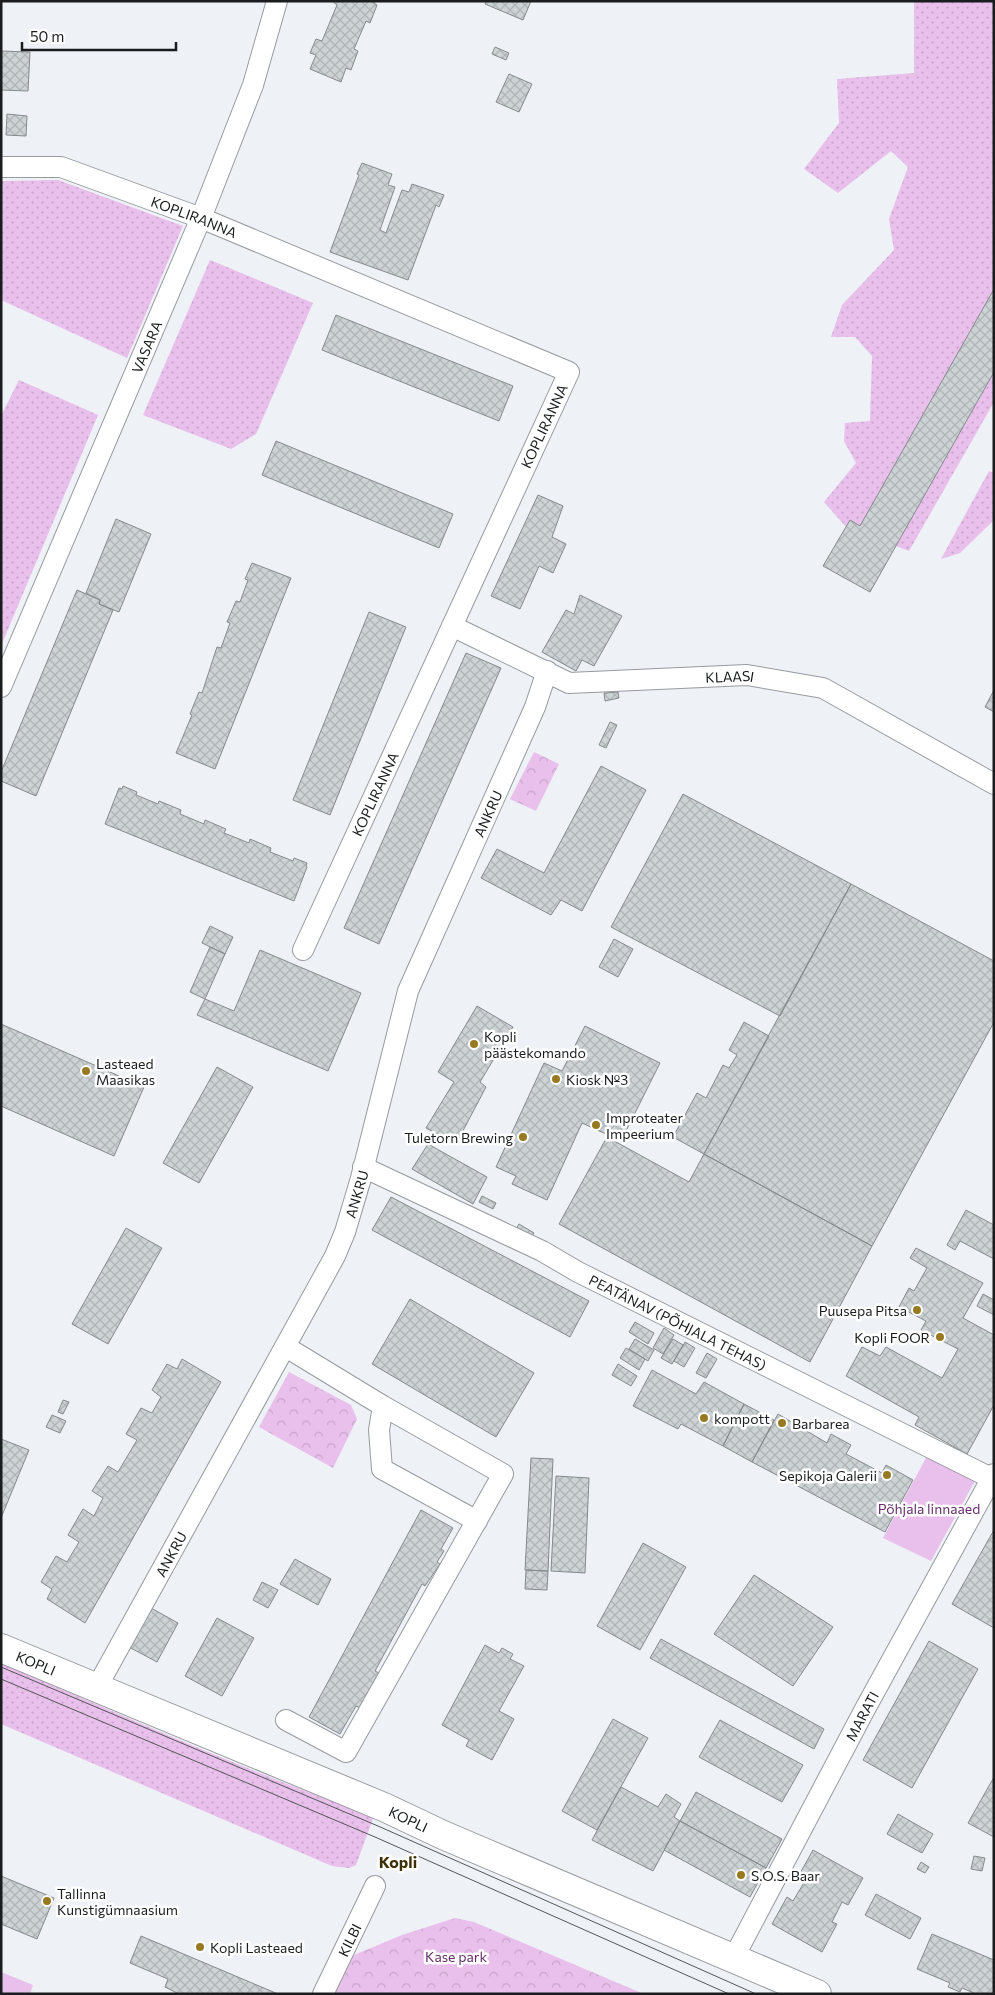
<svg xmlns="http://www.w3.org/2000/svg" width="995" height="1995" viewBox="0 0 995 1995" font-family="Commissioner,sans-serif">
<defs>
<pattern id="grass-dots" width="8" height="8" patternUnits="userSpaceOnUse" patternTransform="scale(1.25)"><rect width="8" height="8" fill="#e9bfec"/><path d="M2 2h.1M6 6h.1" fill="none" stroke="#c7a4ca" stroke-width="1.8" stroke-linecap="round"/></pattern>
<pattern id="park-crowns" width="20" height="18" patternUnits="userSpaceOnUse" patternTransform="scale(1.25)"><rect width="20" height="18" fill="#e9bfec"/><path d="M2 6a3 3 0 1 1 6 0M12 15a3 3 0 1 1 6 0" fill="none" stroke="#c7a4ca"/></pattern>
<pattern id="building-cross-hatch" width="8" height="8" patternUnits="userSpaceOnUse" patternTransform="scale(1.25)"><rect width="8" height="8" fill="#cdd2d5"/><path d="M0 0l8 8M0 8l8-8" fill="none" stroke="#afb4b6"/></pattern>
</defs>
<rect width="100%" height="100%" fill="#eef1f6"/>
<path fill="url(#grass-dots)" d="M914,1h80v288l-134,237 -10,-6 -4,7 -22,-25 32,-39 -12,-22 1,-18 25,-2 2,-65 -17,-19h-24l11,-32 52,-55 -5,-31 19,-52 -17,-16 -53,42 -34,-24 35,-46 -2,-44 77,-6z
M58,180l125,46 -56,132 -126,-58v-119z
M210,260l103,43 -57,131 -25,15 -88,-34z
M994,372v30l-85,149 -13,-5z
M19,380l79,35 -97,231v-230z
M989,471l5,2v47l-34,33 -19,6z
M1,1663c124,53 246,109 373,153l-18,49 -7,3 -17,-2 -331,-142z"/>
<path fill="url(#park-crowns)" d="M534,752l25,12 -23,47 -26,-12z
M289,1372l62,33 6,14 -24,49 -74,-41z
M455,1918l19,4 170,72h-310l20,-39 48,-20z"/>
<path fill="#e9bfec" d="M927,1456l49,23 -45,82 -48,-23z
M1,1972l32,13 -3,9h-29z"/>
<path fill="url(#building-cross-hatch)" stroke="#858a8c" d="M332,1h42v2l3,2 -7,18 -4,-2 -12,28 4,2 -7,19 -5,-2 -5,14 -31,-13 6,-14 -6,-2 6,-14 6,2 15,-36z
M486,1h45l-8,19 -38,-16z
M495,47l14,6 -3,7 -14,-6z
M1,51l29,1 -2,39 -27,-1z
M509,74l23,10 -13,28 -23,-10z
M7,114l20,2 -1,20 -20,-1z
M362,163l30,11 -4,11 7,2 -15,43 6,3 16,-43 7,2 3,-8 32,11 -5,12 -3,-2 -28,75 -78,-28 29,-77 -2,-1z
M994,289v83l-124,220 -47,-26 27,-46 10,6z
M336,315l177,71 -14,35 -177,-71z
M276,441l177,73 -14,34 -177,-73z
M538,495l25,11 -11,31 14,7 -13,29 -14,-7 -19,43 -29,-13z
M116,519l35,15 -32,78 -20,-8 1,-4 -14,-7z
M252,563l39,15 -76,191 -39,-16 16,-38 -2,-1 9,-22 3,1 15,-46 4,1 9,-25 -3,-1 9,-21 4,1 8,-22 -3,-1z
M77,590l23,10 -1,4 14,6 -77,186 -35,-15v-9z
M580,595l42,21 -28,50 -12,-6 -6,11 -34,-19 24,-42 8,4z
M369,612l37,15 -76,188 -37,-15z
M466,653l35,15 -122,276 -35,-16z
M994,690v22l-9,-5z
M618,692l1,6 -14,3 -1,-8z
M610,722l7,3 -11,23 -7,-3z
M601,766l45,24 -64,121 -21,-11 -10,15 -70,-37 16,-29 47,24z
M123,786l14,6 -1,3 22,9 1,-3 22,9 -1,4 24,10 1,-4 21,9 -2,4 25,10 1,-4 21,9 -1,4 23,9 1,-3 13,5 -1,3 1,1 -13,34 -189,-77 14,-36 3,1z
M683,794l168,90 -71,132 -169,-89z
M851,884l143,77v61l-122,224 -168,-92z
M210,926l23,11 -8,17 -23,-11z
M614,939l19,10 -15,28 -19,-10z
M210,947l15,7 -20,45 -15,-7z
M260,950l101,43 -33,78 -131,-56 8,-16 29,12z
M477,1006l36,21 -33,55 6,5 -30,57 -30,-16 28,-46 -16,-10z
M744,1022l25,14 -65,118 -31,-17 24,-44 9,5 17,-33 6,3 8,-13 -8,-5z
M1,1024l143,63 -30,69 -113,-50z
M585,1026l75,37 -39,78 -39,-18 -35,77 -35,-16 4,-8 -20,-9 48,-104 18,8z
M217,1067l36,20 -54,96 -36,-20z
M607,1137l82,45 15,-28 168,92 -62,116 -251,-138z
M428,1144l59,33 -14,27 -61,-35z
M482,1196l14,7 -3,6 -14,-7z
M391,1197l198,104 -19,36 -198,-107z
M966,1210l28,15v34l-34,-18 -5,9 -8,-5z
M519,1224l15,9 -6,10 -15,-9z
M126,1228l36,20 -54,96 -36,-20z
M916,1248l67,35 -20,35 31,17v70l-27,49 -52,-29 4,-8 -73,-41 16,-29 18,9 6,-9 56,31 16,-29 -37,-19 5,-9 -27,-14 10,-19 5,3 13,-23 -17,-10z
M983,1294l11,6v15l-17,-9z
M410,1299l124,74 -38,64 -124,-73z
M635,1322l19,11 -6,11 -19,-12z
M664,1328l10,7 -11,19 -10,-6z
M635,1339l19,11 -6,11 -19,-12z
M673,1339l10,6 -11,19 -11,-6z
M685,1342l10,6 -11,19 -10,-6z
M626,1348l19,11 -6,11 -19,-12z
M707,1353l10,6 -11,19 -10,-5z
M182,1359l39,23 -136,241 -38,-24 5,-10 -11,-7 15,-26 11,6 12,-20 -11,-7 15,-26 11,7 9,-18 -11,-7 16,-25 10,6 19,-32 -11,-6 15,-26 11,5 9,-16 -9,-7 15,-26 10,5z
M618,1364l19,12 -6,10 -19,-11z
M652,1370l44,24 8,-12 40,22 -21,42 -42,-22 -3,5 -45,-23z
M63,1400l6,2 -6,12 -5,-2z
M744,1404l30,16 -22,42 -29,-16z
M778,1414l49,29 4,-9 20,11 -5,9 36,19 4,-8 27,15 -28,52 -133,-70z
M52,1415l14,6 -6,12 -14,-6z
M1,1439l28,11 -28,68z
M531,1458l22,1 -5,112 -23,-1z
M556,1476l33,2 -4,95 -34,-2z
M421,1510l32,18 -12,21 3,2 -7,11 3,2 -15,22 -3,-2 -47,87 4,2 -7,12 3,1 -15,22 -4,-2 -16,28 -31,-17z
M994,1530v98l-42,-24z
M643,1543l43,24 -46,83 -43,-24z
M295,1559l36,20 -13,26 -38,-21z
M526,1570l22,1 -1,19 -22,-1z
M754,1575l79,52 -40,59 -79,-52z
M262,1582l16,8 -10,18 -15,-8z
M151,1608l27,15 -21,39 -28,-15z
M217,1618l37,20 -32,58 -37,-20z
M661,1639l163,90 -10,20 -164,-91z
M929,1641l49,28 -66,119 -49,-28z
M485,1645l14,8 3,-5 11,6 -3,5 14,7 -25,45 15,8 -22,41 -26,-14 3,-6 -27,-15z
M613,1719l35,19 -51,92 -35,-19z
M720,1720l83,45 -21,37 -83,-45z
M994,1777v60l-26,-14z
M621,1787l37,20 8,-13 15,10 -7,13 6,4 -27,50 -61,-31z
M696,1792l86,47 -16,29 -86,-47z
M898,1814l35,20 -11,19 -35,-19z
M680,1821l86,47 -16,29 -86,-47z
M813,1850l50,28 -15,27 -6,-3 -10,20 5,2 -15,28 -50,-28 15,-27 6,4 12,-20 -7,-4z
M974,1856l11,2 -3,13 -11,-2z
M921,1862l8,5 -4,6 -8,-4z
M1,1876l53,22 -17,41 -36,-15z
M876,1894l45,24 -11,21 -45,-24z
M932,1934l62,26v34h-18l-14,-6 -2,4 -12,-5 2,-4 -33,-14z
M141,1936l137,58h-99l-14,-7 3,-8 -38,-16z"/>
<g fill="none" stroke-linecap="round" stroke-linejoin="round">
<g stroke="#979a9e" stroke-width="22">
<g id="street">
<path id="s1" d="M1,167h60l140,51 368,154 -266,578"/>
<path id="s2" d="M452,626l117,57 178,-8 76,13 171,96"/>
<path id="s3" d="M1,687l200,-469 52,-133 24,-84"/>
<path id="s4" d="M363,1167l179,84 36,21 413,206"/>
<path d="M286,1347l97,59 120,68 -157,278 -60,-32"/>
<path d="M383,1406l-4,24 3,39 95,52"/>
<path id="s5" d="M97,1687l238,-431 10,-24 16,-54 47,-187 127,-284 12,-36"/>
<path id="s6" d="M733,1959l132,-250 129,-235"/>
<path id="s7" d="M323,1994l52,-108"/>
</g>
</g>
<g stroke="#979a9e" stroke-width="30">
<g id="secondary">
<path id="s8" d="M1,1648l385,160 57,27 374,159"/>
</g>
</g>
<use href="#street" stroke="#fff" stroke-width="20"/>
<use href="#secondary" stroke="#fff" stroke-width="28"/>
<path stroke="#545658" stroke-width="1" d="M1,1667l377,159 378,168
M1,1679l374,158 354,157"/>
</g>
<g fill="#967921" stroke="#fff" stroke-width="2">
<circle cx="474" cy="1044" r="5"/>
<circle cx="86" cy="1071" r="5"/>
<circle cx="556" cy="1079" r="5"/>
<circle cx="596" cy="1125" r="5"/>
<circle cx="523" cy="1137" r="5"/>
<circle cx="917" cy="1310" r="5"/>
<circle cx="940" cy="1337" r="5"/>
<circle cx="704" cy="1418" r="5"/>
<circle cx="782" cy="1423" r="5"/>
<circle cx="887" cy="1475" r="5"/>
<circle cx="741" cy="1875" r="5"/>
<circle cx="47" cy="1901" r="5"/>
<circle cx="200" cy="1947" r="5"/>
</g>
<g text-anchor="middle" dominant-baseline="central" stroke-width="5" stroke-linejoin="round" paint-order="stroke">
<g font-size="14" fill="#1a1c1d" stroke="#fff">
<text stroke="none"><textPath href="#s1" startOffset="202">KOPLIRANNA</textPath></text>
<text stroke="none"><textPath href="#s3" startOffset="370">VASARA</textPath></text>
<text transform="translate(544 426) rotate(-65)">KOPLIRANNA</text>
<text stroke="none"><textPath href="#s2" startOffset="291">KLAASI</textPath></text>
<text transform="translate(375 794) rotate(-65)">KOPLIRANNA</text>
<text stroke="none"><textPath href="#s5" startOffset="962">ANKRU</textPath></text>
<text stroke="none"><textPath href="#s5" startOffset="558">ANKRU</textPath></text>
<text stroke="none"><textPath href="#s4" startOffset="351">PEATÄNAV (PÕHJALA TEHAS)</textPath></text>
<text stroke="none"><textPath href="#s5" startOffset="152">ANKRU</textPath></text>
<text stroke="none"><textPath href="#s8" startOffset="38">KOPLI</textPath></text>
<text stroke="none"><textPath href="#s6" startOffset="275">MARATI</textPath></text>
<text stroke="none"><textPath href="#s8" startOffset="442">KOPLI</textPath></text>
<text stroke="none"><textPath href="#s7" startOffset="60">KILBI</textPath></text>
</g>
<g font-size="14" fill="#1a1c1d" stroke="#fff" text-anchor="start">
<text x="484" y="1036">Kopli<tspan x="484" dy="16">päästekomando</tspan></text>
<text x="96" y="1063">Lasteaed<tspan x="96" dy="16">Maasikas</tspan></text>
<text x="566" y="1079">Kiosk №3</text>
<text x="606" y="1117">Improteater<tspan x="606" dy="16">Impeerium</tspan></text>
<text x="513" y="1137" text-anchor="end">Tuletorn Brewing</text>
<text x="907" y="1310" text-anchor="end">Puusepa Pitsa</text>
<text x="930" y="1337" text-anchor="end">Kopli FOOR</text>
<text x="714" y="1418">kompott</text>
<text x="792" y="1423">Barbarea</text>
<text x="877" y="1475" text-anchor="end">Sepikoja Galerii</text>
<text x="751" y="1875">S.O.S. Baar</text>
<text x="57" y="1893">Tallinna<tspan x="57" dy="16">Kunstigümnaasium</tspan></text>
<text x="210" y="1947">Kopli Lasteaed</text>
</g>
<g font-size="14" fill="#662f6b" stroke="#fff">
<text x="929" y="1508">Põhjala linnaaed</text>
<text x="456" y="1956">Kase park</text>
</g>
<g font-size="16" font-weight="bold" fill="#3e3005" stroke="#fff">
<text x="398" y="1861">Kopli</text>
</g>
</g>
<rect width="995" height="1995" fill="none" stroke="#1a1c1d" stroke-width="5"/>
<path d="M22 42v8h154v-8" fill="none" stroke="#1a1c1d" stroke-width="2.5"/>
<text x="30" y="42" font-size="15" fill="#1a1c1d" stroke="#ffffff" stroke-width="4" paint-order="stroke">50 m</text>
</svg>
